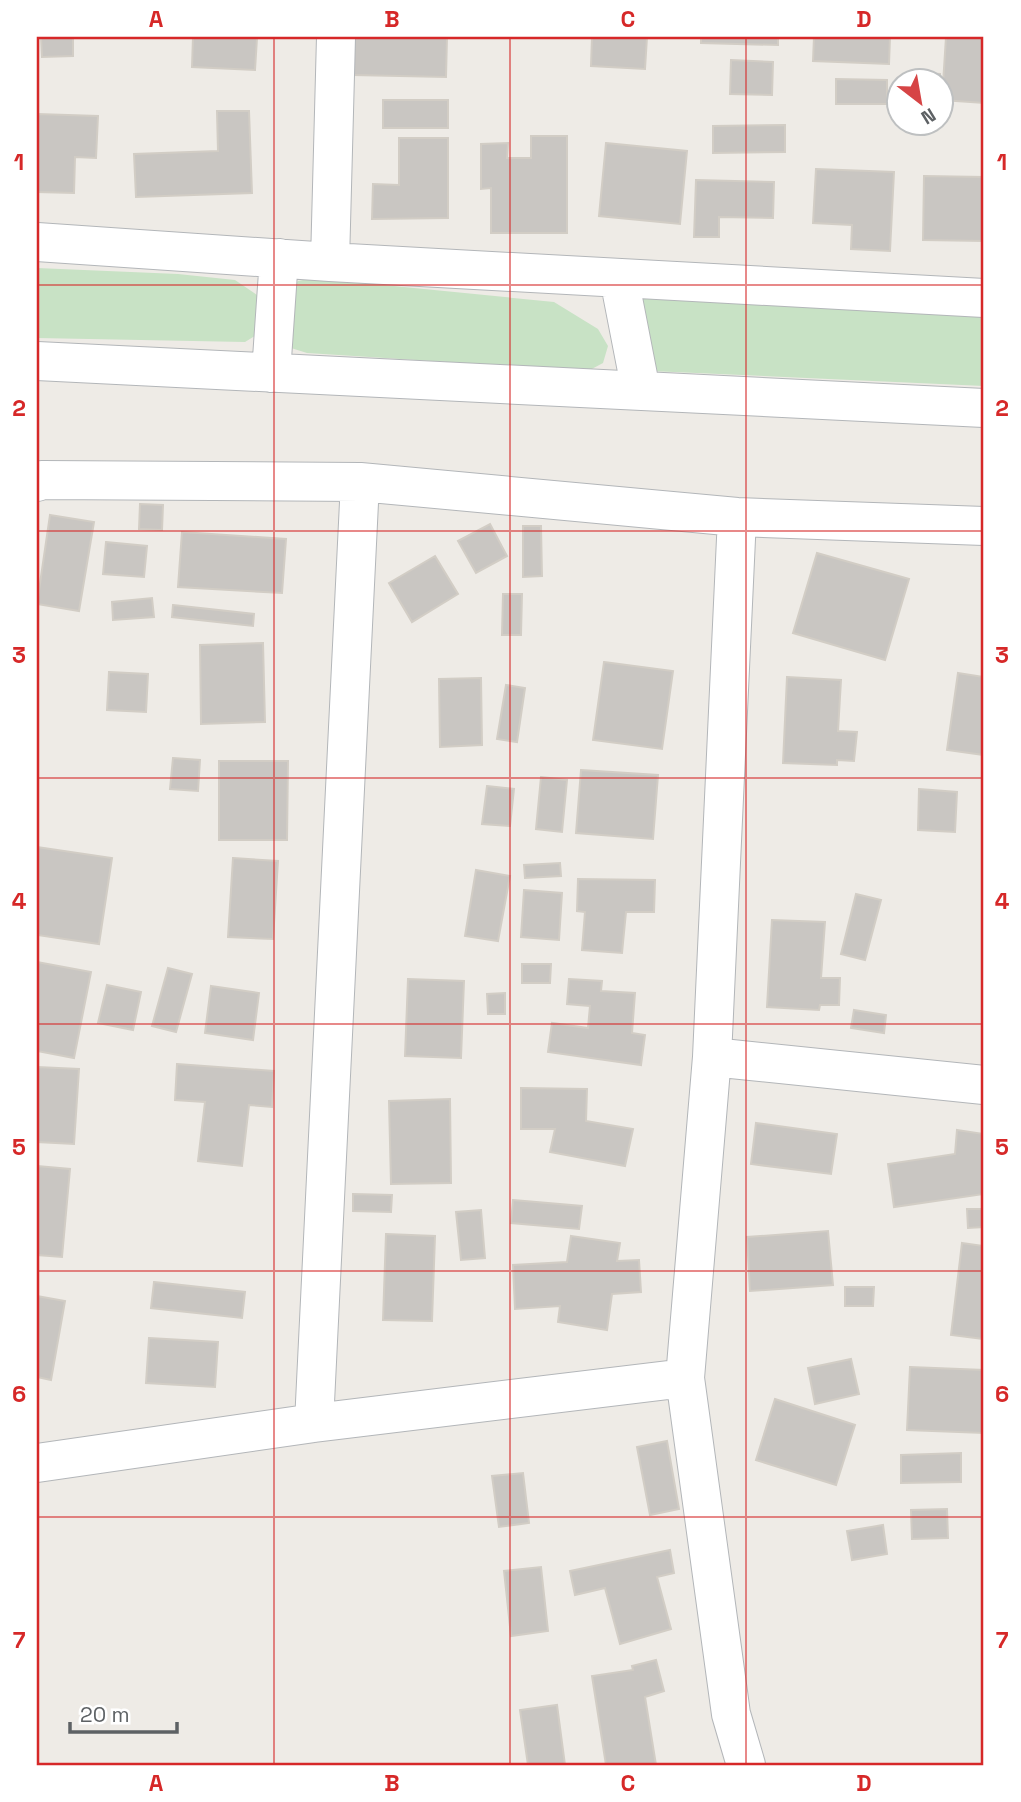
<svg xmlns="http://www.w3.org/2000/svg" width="1021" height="1802" viewBox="0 0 1021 1802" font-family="'Space Grotesk',sans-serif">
<rect width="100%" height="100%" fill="#eeebe6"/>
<path fill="#c8e2c5" d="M37,268l141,6 57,6 25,17 3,34 -18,11 -208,-4z
M313,278l241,24 44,27 10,17 -5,17 -15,8 -281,-18 -16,-5 -2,-53 9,-14z
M633,298l351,19v69l-333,-15z"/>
<path fill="#c9c6c2" stroke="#d2cdc5" stroke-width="2" d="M41,37h32v19l-31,1z
M193,37l64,1 -2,32 -63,-3z
M354,37h93l-1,40 -93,-2z
M592,37h55l-2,32 -54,-3z
M701,37h77v8l-77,-2z
M814,37h76l-1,27 -76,-3z
M946,37h38v66l-42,-3z
M731,60l42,2 -1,33 -42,-1z
M907,72l33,2v6h-33z
M836,79l51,1v24h-51z
M383,100h65v28h-65z
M217,111h32l3,82 -116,4 -2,-43 84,-3z
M37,114l61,2 -2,42 -21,-1 -1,36 -37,-1z
M785,125v27l-72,1v-27z
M531,136h36v97h-76v-45l-10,1v-45l27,-1 -1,15h24z
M399,138h49v80l-76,1 1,-35 26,1z
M606,143l81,8 -7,73 -81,-8z
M816,169l78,3 -4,79 -39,-2 1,-24 -39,-2z
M924,176l60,1v64l-61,-1z
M696,180l78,2 -1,36 -54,-1v20h-25z
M140,504l23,1 -1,25 -23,-1z
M50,515l44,7 -15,89 -42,-7z
M490,524l17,32 -31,17 -18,-32z
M523,526h18l1,50 -19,1z
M182,532l104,7 -4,54 -104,-6z
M106,542l41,4 -3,31 -41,-3z
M817,553l92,26 -24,81 -92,-27z
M435,556l23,38 -46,28 -23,-39z
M503,594h19l-1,41h-19z
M152,598l2,19 -41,3 -1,-18z
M173,605l81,9 -1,12 -81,-9z
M263,643l2,79 -64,2 -1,-79z
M604,662l69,9 -11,78 -69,-9z
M109,672l39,2 -2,38 -39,-2z
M958,673l26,4v78l-37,-5z
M787,677l54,3 -3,51 19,1 -3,29 -17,-1v5l-54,-2z
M481,678l1,67 -42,2 -1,-68z
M506,685l19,3 -8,54 -20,-3z
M173,758l27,2 -2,31 -28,-2z
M219,761h69l-1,79h-68z
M581,770l77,5 -5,64 -77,-6z
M541,777l26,3 -5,52 -26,-3z
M487,786l27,3 -4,37 -28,-2z
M919,789l38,3 -2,40 -37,-2z
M37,847l75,11 -13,86 -62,-9z
M233,858l45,3 -5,78 -45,-2z
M560,863l1,13 -36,2 -1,-13z
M476,870l34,6 -12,65 -33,-5z
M578,879l77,1 -1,32h-28l-4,41 -40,-3 3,-38 -8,-1z
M524,890l38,3 -3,47 -38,-3z
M856,894l25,6 -16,60 -24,-6z
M772,920l53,2 -4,56h19l-1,27h-19l-1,5 -52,-3z
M37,962l54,10 -17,86 -37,-7z
M522,964h29l-1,19h-28z
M168,968l24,6 -16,58 -24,-6z
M408,979l56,2 -3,77 -56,-2z
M569,979l33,2 -1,10 34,2 -3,40 13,2 -4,30 -93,-13 4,-29 36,5 2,-22 -23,-2z
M107,985l34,7 -8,38 -35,-7z
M211,986l48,7 -6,47 -48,-7z
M505,993v21h-17l-1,-20z
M854,1010l32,5 -2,18 -33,-5z
M177,1064l97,7 -2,36 -23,-2 -7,61 -44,-5 7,-59 -30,-2z
M37,1067l42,2 -5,75 -37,-2z
M521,1088l66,1 -1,32 47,8 -8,37 -75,-14 5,-23h-34z
M450,1099l1,84 -60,1 -2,-83z
M756,1123l81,11 -6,40 -80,-10z
M957,1130l27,4v60l-90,13 -6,-43 67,-10z
M37,1166l33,3 -8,88 -25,-2z
M353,1194l39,1 -1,17 -38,-1z
M513,1200l69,6 -3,23 -68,-6z
M967,1209h17v18l-16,1z
M481,1210l4,48 -24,2 -5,-48z
M828,1231l5,54 -83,6 -3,-54z
M386,1234l49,2 -3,85 -49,-1z
M571,1236l49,7 -3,18 22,-1 2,32 -29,2 -5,36 -49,-8 2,-16 -45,3 -2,-44 54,-3z
M962,1243l22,3v93l-33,-4z
M154,1282l91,10 -3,26 -91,-10z
M845,1287h29l-1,19h-28z
M37,1296l28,5 -14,79 -14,-3z
M149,1338l69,4 -3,45 -69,-4z
M851,1359l8,35 -44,10 -7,-36z
M910,1367l74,3v63l-77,-3z
M775,1399l80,26 -19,60 -80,-25z
M667,1441l12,68 -29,6 -13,-68z
M961,1453v29l-60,1v-28z
M523,1473l6,50 -30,4 -7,-51z
M947,1509l1,29 -36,1 -1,-29z
M883,1525l4,29 -35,6 -5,-29z
M670,1550l4,23 -17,4 14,52 -51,15 -15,-56 -30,7 -5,-24z
M541,1567l7,64 -37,5 -7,-65z
M656,1660l8,31 -19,6 11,68h-50l-14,-89 41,-6 -1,-4z
M557,1705l8,60h-37l-8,-55z"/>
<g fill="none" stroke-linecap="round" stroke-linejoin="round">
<g stroke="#b3b6b9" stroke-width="40">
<path id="minor" d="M336,37l-6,225 654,36
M37,242l293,20
M619,278l22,113
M37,361l947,47
M271,373l8,-115
M37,482l5,-2 318,2 377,35 247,9
M737,517l-25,540 -27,321 46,336 15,51
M712,1057l272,28
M314,1423l46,-941
M37,1463l277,-40 371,-45"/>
</g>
<use href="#minor" stroke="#fff" stroke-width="38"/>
</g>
<path fill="none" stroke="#d62828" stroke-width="2" stroke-opacity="0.55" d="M274,37v1728M510,37v1728M746,37v1728M37,285h947M37,531h947M37,778h947M37,1024h947M37,1271h947M37,1517h947"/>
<rect width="1021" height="1802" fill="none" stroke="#ffffff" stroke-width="77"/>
<g transform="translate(920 102) rotate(149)"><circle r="33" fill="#ffffff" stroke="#bec0c1" stroke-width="2"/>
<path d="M0-5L12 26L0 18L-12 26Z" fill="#d64445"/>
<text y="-10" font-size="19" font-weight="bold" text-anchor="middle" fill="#5d6164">N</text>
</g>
<path d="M70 1722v10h107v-10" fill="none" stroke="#5d6164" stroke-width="3.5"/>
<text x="80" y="1722" font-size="21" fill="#5d6164" stroke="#ffffff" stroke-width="5" paint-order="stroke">20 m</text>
<rect x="38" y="38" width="944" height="1726" fill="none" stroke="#d62828" stroke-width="2.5"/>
<g font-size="23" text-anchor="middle" font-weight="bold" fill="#d62828">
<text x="156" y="27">A</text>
<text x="392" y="27">B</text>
<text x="628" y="27">C</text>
<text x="864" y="27">D</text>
<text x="19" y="170">1</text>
<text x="1002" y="170">1</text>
<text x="19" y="416">2</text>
<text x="1002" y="416">2</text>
<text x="19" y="663">3</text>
<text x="1002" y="663">3</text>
<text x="19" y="909">4</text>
<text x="1002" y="909">4</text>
<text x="19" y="1155">5</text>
<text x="1002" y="1155">5</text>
<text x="19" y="1402">6</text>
<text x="1002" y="1402">6</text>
<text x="19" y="1648">7</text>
<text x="1002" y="1648">7</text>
<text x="156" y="1791">A</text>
<text x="392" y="1791">B</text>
<text x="628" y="1791">C</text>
<text x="864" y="1791">D</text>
</g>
</svg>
